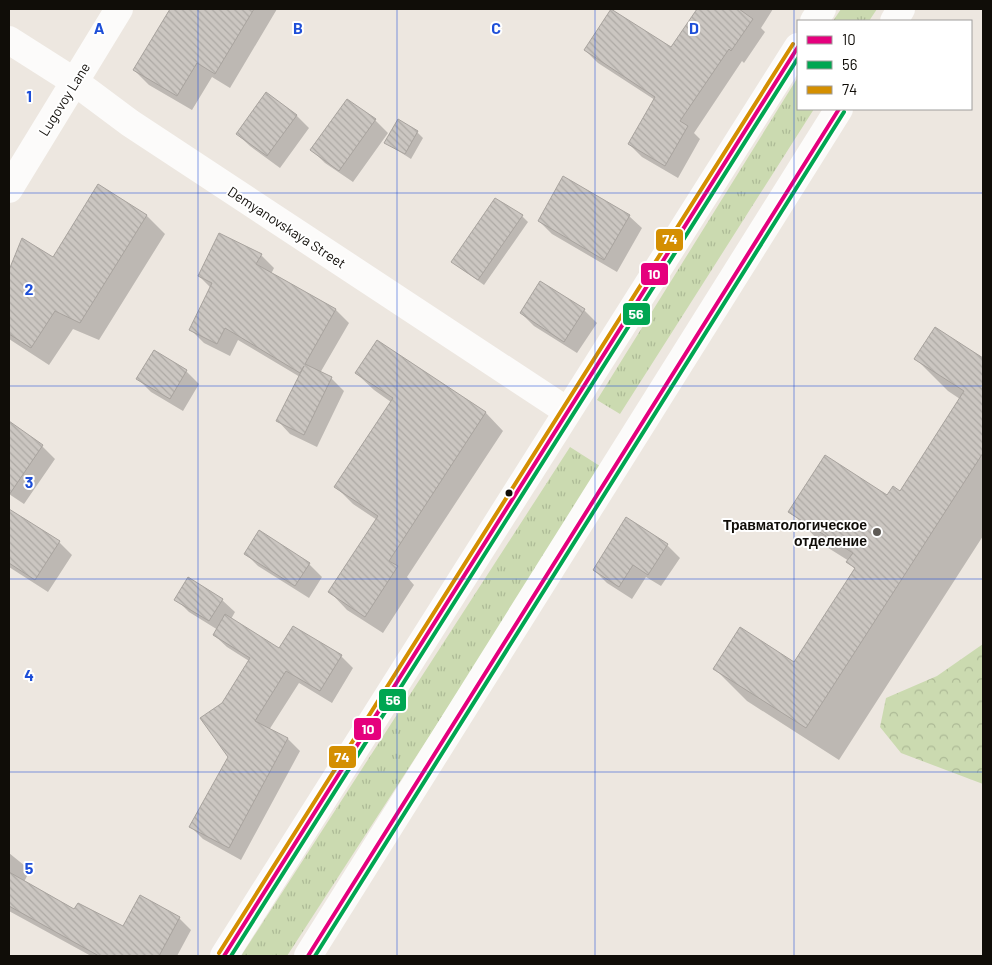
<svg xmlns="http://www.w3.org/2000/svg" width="992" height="965" viewBox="0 0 992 965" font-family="Barlow,sans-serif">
<defs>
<pattern id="grass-tufts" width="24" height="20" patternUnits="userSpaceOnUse" patternTransform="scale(1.25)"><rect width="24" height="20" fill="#cbdab0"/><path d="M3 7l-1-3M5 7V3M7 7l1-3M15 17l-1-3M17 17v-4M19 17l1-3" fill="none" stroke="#adba96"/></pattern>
<pattern id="forest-crowns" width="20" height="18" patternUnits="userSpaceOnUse" patternTransform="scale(1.25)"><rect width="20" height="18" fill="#cbdab0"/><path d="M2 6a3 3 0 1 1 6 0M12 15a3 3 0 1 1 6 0" fill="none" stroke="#adba96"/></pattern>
<pattern id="building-back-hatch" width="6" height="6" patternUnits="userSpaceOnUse" patternTransform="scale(1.25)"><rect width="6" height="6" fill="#cbc6c1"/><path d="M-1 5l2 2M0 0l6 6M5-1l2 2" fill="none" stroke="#ada9a4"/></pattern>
</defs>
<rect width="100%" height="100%" fill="#ede7e0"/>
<path fill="url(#grass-tufts)" d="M841,9h36l-8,12h-36z
M798,77v32h16l-194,305 -23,-14z
M570,447l33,21 -316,488h-46z"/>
<path fill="url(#forest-crowns)" d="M983,644v140l-82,-31 -21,-26 6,-29 51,-22z"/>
<path fill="#0003" d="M170,9h107l-47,79 -18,-11 -20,33 -43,-25 -15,-15z
M699,9h74l-12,19 4,4 -21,31 -2,-2 -48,72 6,6 -22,39 -36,-21 -13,-13 26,-44 -57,-37 -13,-13 86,-1z
M267,93l30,23 12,12 -29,40 -30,-22 -13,-12z
M375,120l13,13 -35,49 -28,-19 -13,-13z
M417,132l6,6 -12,21 -25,-16z
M98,186l49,30 18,18 -66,106 -26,-11 -24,36 -40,-26v-66l14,-33 30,18z
M522,216l6,6 -44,63 -32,-23z
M629,216l13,12 -25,44 -65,-38 -13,-13z
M261,255l13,13 -3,6 65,36 13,13 -29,50 11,5 13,13 -27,56 -27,-13 -12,-13 22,-44 -62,-37 -8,16 -26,-13 -13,-13 20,-42 -12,-12z
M584,310l13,13 -20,30 -43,-27 -13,-13z
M935,329l48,31v176l-144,224 -92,-59 -32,-32 80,-6 60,-93 -6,-9 -27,-17 -32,-33 98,-15 12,-4 60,-93 -12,-8 -32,-32z
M378,341l108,72 17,18 -96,146 7,8 -31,48 -36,-23 -17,-18 47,-72 -24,-16 -17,-17 55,-85 -17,-12 -18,-17z
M155,352l31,19 13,13 -16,27 -32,-19 -13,-13z
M9,423l33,23 13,13 -31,45 -15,-10z
M9,510l50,32 13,13 -24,37 -39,-25z
M259,532l50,32 13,13 -13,21 -51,-32 -13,-13z
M667,545l13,13 -19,28 -15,-9 -14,22 -25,-16 -13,-13z
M176,599l46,1 13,12 -4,7 49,31 61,6 12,12 -21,35 -33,-20 -30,47 19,9 12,12 -59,109 -38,-21 -12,-12 38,-70 -6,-53 26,-43 -22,-14 -13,-12 4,-5 -29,-18z
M9,853l21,17 -6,12 51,29 49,17 55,-10 12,12 -14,26h-86l-82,-45z"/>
<path fill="url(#building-back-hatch)" stroke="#a8a39e" d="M170,9h84l-39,65 -18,-11 -20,33 -44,-26z
M611,9l60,38 26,-38h42l14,10 -22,32 -2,-2 -49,72 8,5 -23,40 -37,-22 27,-47 -71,-47z
M266,92l31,23 -30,41 -31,-22z
M347,99l29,20 -37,52 -29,-21z
M398,119l20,12 -13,23 -21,-11z
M563,176l67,39 -26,45 -66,-39z
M98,184l49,31 -67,108 -25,-12 -24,37 -22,-14v-64l13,-32 31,19z
M495,198l28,17 -45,65 -27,-18z
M219,233l43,21 -6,10 80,45 -31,55 27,13 -28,58 -28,-14 28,-55 -4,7 -75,-45 -8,16 -28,-14 23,-47 -14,-7z
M540,281l45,28 -21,33 -44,-29z
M935,327l48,31v95l-177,275 -93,-59 27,-42 54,35 61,-94 -9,-6 7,-9 -65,-41 37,-57 62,40 6,-9 7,5 64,-100 -50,-32z
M377,340l109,72 -97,149 9,5 -33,51 -37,-25 50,-76 -44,-29 59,-89 -38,-25z
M154,350l33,20 -17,29 -34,-20z
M9,421l34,24 -34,50z
M9,509l51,32 -25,39 -26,-17z
M626,517l42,27 -20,31 -15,-10 -14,22 -26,-17z
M259,530l51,33 -15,23 -51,-32z
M188,577l35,22 -14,22 -35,-21z
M225,614l54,34 14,-22 49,29 -22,36 -34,-20 -31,50 33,17 -59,110 -40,-21 39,-70 -28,-39 22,-15 28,-45 -37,-23z
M9,872l65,37 4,-6 45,23 17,-31 40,22 -21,39h-60l-90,-50z"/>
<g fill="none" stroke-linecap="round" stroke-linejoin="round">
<path stroke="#fcfbfa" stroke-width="28" d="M814,21l8,-12
M894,21l7,-12
M9,40l66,42 55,41 437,288
M9,189l110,-180
M224,956l574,-909
M308,956l531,-847"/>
<g stroke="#fff" stroke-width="8">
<path id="bus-1" d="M224,956l574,-909
M308,956l531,-847"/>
</g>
<g stroke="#fff" stroke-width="8">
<path id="bus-2" d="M231,956l567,-898
M315,956l529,-844"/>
</g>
<g stroke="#fff" stroke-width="8">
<path id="bus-3" d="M219,953l574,-909"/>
</g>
<use href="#bus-1" stroke="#e5007d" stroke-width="4"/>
<use href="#bus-2" stroke="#00a651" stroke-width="4"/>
<use href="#bus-3" stroke="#d48f01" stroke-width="4"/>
</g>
<path fill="none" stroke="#1d4ed8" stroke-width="1" stroke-opacity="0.55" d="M198,9v947M397,9v947M595,9v947M794,9v947M9,193h974M9,386h974M9,579h974M9,772h974"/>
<circle fill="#100d08" stroke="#fff" stroke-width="2" cx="509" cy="493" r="4.5"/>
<circle fill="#5d5954" stroke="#fff" stroke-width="2" cx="877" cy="532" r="5"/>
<g text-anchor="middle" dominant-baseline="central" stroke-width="4" stroke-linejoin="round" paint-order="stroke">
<g font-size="14" fill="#100d08" stroke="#fff">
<text transform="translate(64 99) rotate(-58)">Lugovoy Lane</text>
<text transform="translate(287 227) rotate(33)">Demyanovskaya Street</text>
</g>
<g font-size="14" font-weight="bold" fill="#100d08" stroke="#fff" text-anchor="end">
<text x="867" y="524">Травматологическое<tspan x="867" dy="16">отделение</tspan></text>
</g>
</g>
<g font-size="16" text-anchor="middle" font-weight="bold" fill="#1d4ed8" stroke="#fff" stroke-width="4" stroke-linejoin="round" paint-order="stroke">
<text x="99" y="34">A</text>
<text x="298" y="34">B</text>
<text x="496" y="34">C</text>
<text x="694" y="34">D</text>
<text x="29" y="102">1</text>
<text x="29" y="295">2</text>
<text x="29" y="488">3</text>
<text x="29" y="681">4</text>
<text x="29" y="874">5</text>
</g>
<g stroke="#fff" stroke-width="2">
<rect x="655" y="228" width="29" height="24" rx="5" fill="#d48f01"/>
<rect x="640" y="262" width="29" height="24" rx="5" fill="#e5007d"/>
<rect x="622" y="302" width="29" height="24" rx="5" fill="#00a651"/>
<rect x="378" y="688" width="29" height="24" rx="5" fill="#00a651"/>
<rect x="353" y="717" width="29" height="24" rx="5" fill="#e5007d"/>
<rect x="328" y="745" width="29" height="24" rx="5" fill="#d48f01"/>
</g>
<g font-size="14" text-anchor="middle" font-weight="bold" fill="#fff">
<text x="670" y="244">74</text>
<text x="654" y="279">10</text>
<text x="636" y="319">56</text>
<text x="393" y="705">56</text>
<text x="368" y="734">10</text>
<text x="342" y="762">74</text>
</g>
<rect width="992" height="965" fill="none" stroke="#100d08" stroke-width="20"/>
<rect x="797" y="20" width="175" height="90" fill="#ffffff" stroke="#9f9e9c"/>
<rect x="807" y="36" width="25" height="8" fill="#e5007d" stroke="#9f9e9c"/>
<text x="842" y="45" font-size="15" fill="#100d08">10</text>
<rect x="807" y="61" width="25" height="8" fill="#00a651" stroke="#9f9e9c"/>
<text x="842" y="70" font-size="15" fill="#100d08">56</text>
<rect x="807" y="86" width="25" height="8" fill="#d48f01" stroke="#9f9e9c"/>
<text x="842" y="95" font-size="15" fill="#100d08">74</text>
</svg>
